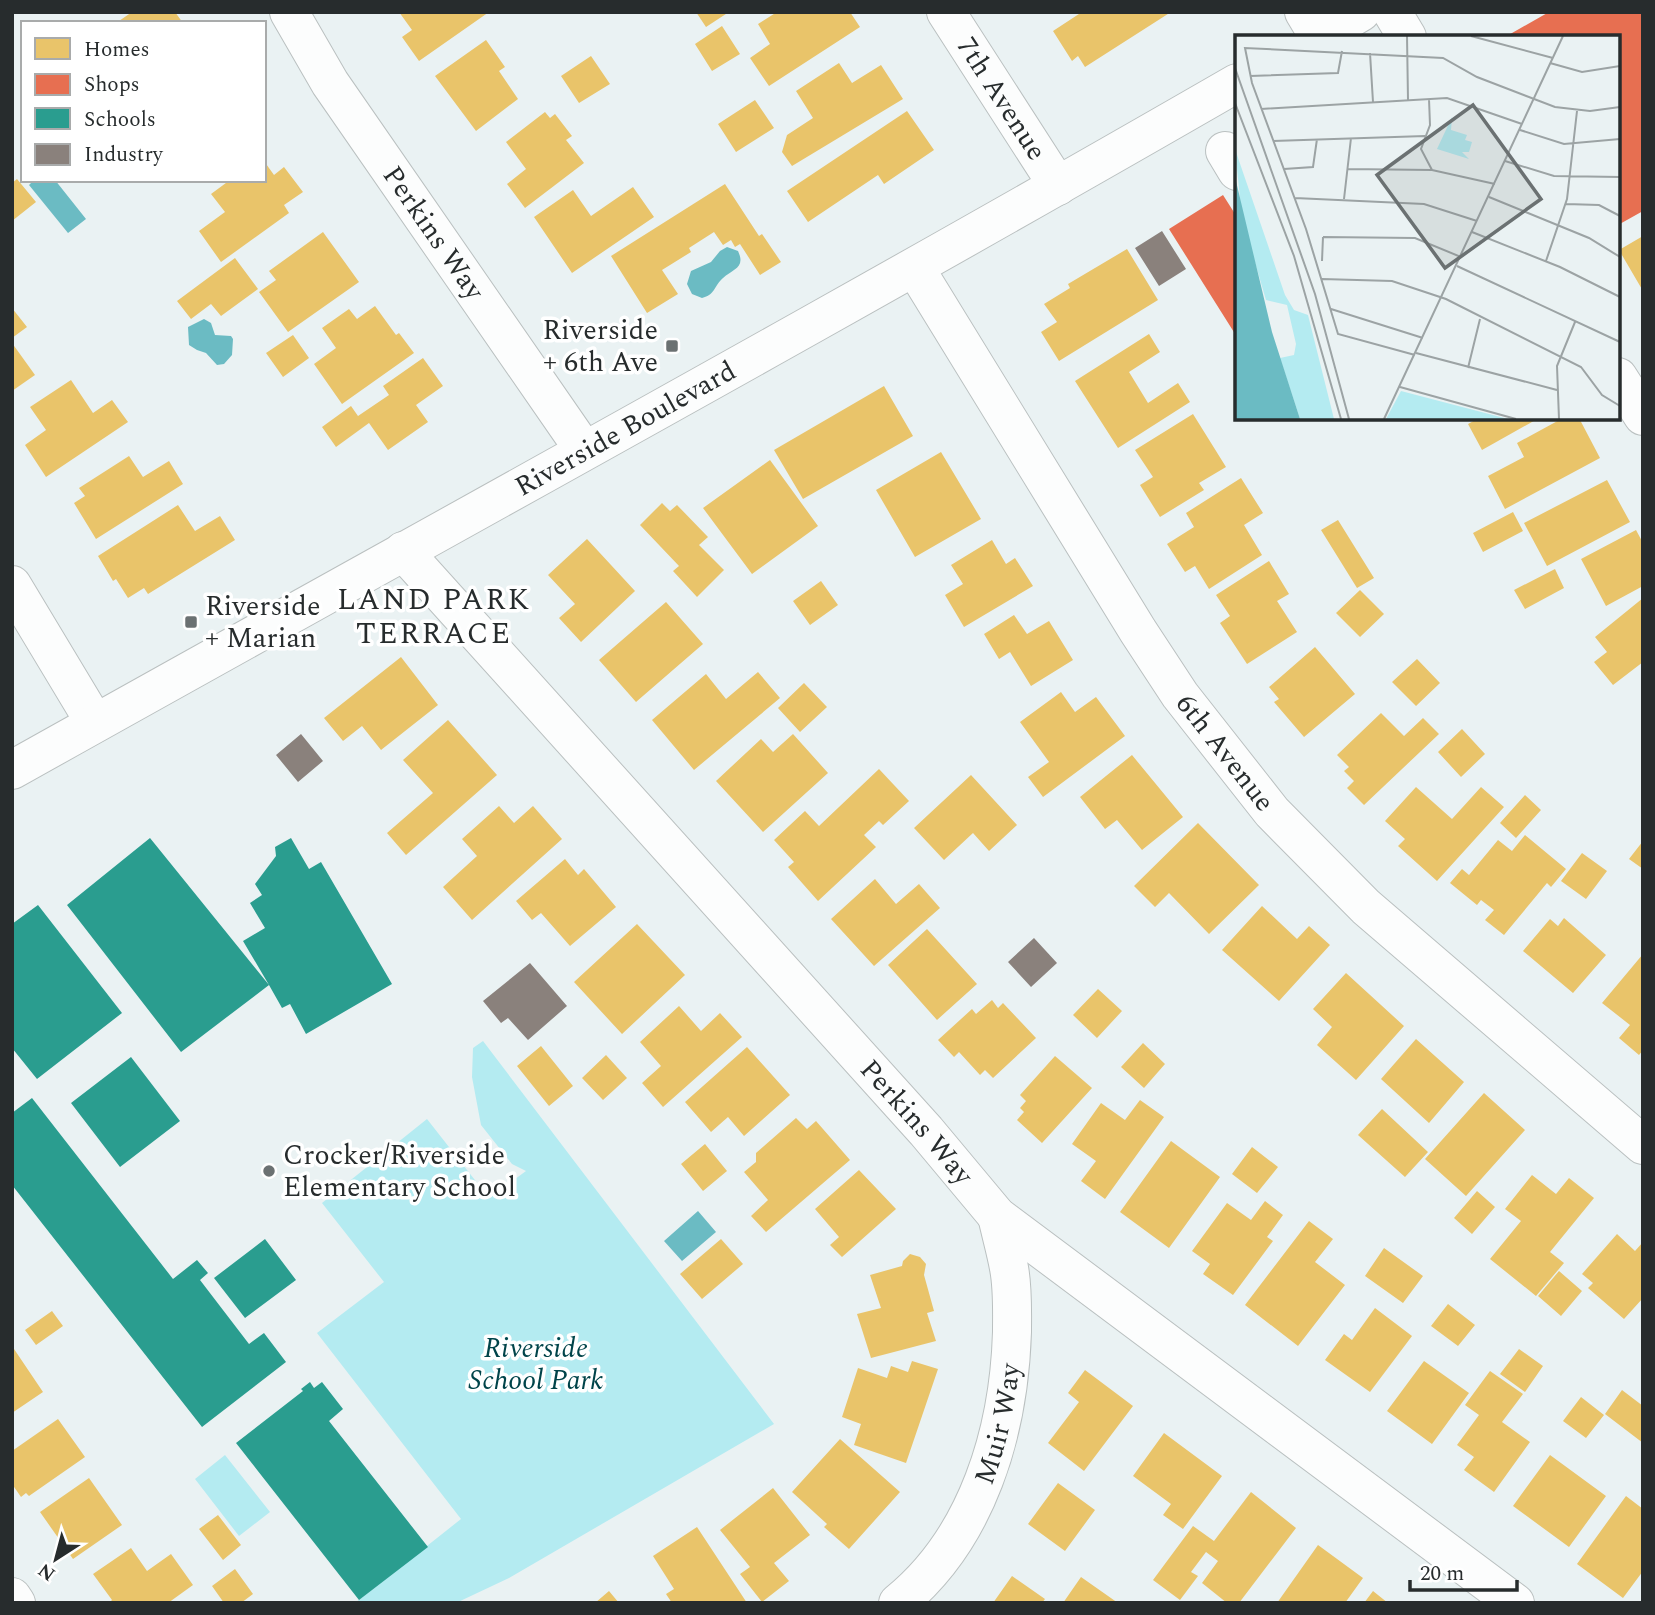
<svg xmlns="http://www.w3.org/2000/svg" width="1655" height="1615" viewBox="0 0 1655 1615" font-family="Spectral,serif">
<rect width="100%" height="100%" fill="#eaf2f3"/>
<path fill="#b4ebf1" d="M483,1041l291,383 -265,154 -53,25h-101l106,-84 -144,-186 67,-51 -62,-79 105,-84 62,79 37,-27 -14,-7 -31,-39 -9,-48 1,-29z
M225,1455l45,57 -31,24 -44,-57z"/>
<path fill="#6bbbc3" d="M34,180h21l31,39 -18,14 -39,-48z
M727,247l11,4c8,17 -5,18 -15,27 -9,8 -8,17 -21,20l-10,-4 -5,-10 4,-13 20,-9 9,-11z
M204,319l7,4 4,12 16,1 2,3 -1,16 -8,9 -7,1 -11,-12 -9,-3 -8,-5 -1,-18z
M698,1211l18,21 -34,29 -18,-20z"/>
<path fill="#e9c46a" d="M132,12h43l8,11h-63l-1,-2z
M399,12h90l-70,49 -17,-24 10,-7z
M696,12h33l-23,15z
M777,12h73l10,15 -91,59 -19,-28 20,-14 -12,-20z
M1082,12h89l-86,55 -7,-11 -6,5 -19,-30z
M722,26l18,28 -28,17 -17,-27z
M486,40l19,27 -6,4 19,28 -42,32 -41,-55z
M591,56l19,28 -31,19 -18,-27z
M839,63l13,20 29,-18 22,34 -111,67 -10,-14 5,-17 26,-17 -17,-27z
M755,100l19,28 -38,24 -18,-28z
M907,111l27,39 -50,34 -6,-9 -70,47 -21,-31z
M545,112l5,6 5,-4 17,22 -6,4 18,23 -59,45 -18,-24 19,-15 -20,-27z
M264,161l10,14 10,-8 19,25 -19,13 5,8 -68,49 -22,-31 26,-19 -14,-18 19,-14h34z
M17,179l19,23 -24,19v-38z
M725,184l34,52 3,-2 19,28 -21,13 -20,-31 -5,3 -4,-7 -8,5 -9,-13 -25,16 2,4 -29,18 16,24 -31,19 -36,-57z
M633,187l21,30 -82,56 -38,-56 39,-27 18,26z
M323,232l36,50 -71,50 -29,-40 17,-12 -7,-9z
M1643,236v55l-24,-41z
M1127,249l31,51 -99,61 -18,-29 16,-10 -13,-18 26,-16 -2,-4z
M235,258l23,31 -37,27 -10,-12 -20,15 -14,-18z
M375,306l21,29 3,-2 15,20 -72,51 -28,-40 22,-16 -14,-20 27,-19 8,10z
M12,308l15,19 -15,11z
M1149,334l11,18 -31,20 19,31 30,-20 12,19 -72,46 -43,-67z
M293,335l16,23 -26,19 -17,-24z
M12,343l23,32 -23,16z
M423,358l20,28 -27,19 12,17 -40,28 -19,-27 -33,24 -14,-20 29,-21 7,10 31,-21 -6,-9z
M71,380l22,33 19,-13 16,22 -82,55 -21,-32 21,-15 -16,-23z
M884,386l29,50 -110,63 -29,-49z
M1193,414l33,53 -27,16 5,7 -44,27 -20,-32 13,-8 -18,-27z
M1479,418h60l-57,32 -14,-26z
M1563,418h16l21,40 -95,51 -17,-33 36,-19 -7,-14z
M941,452l40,67 -66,38 -39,-67z
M129,456l14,21 26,-16 14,23 -87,55 -22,-36 11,-7 -6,-8z
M770,460l48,66 -66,48 -49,-66z
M1241,478l22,35 -19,12 18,30 -53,34 -14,-23 -10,6 -18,-28 27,-17 -8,-14z
M1607,480l23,42 -83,44 -23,-43z
M662,503l8,8 7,-6 31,32 -9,8 25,25 -27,27 -24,-26 6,-5 -39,-41z
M178,505l17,26 25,-15 15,24 -87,54 -4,-6 -16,10 -12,-19 -3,2 -15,-25z
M1513,512l10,19 -40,21 -10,-19z
M1338,520l36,58 -17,10 -36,-58z
M1636,530l7,13v43l-37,20 -25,-47z
M587,539l48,52 -54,51 -22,-24 16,-14 -27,-29z
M992,540l14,24 9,-6 18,28 -69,41 -19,-32 18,-11 -12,-19z
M1269,561l20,33 -12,7 20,31 -50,32 -27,-41 10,-7 -14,-21z
M1555,569l9,19 -39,21 -11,-19z
M821,581l17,24 -28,20 -17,-24z
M1360,590l24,24 -24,23 -24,-24z
M1643,598v64l-30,23 -19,-23 13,-10 -12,-15z
M666,602l37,42 -67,58 -37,-42z
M1014,615l13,19 22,-13 24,39 -42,26 -21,-34 -11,7 -15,-25z
M1315,647l40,47 -51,43 -30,-35 5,-3 -10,-12z
M401,657l37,48 -57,45 -19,-24 -19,15 -19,-23z
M1417,659l23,24 -24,23 -24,-24z
M758,672l22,26 -86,72 -42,-50 54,-46 20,25z
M804,683l23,24 -27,25 -22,-24z
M1061,692l14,20 21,-15 29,39 -82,61 -15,-20 21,-15 -29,-40z
M1381,713l23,23 19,-18 16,16 -75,71 -17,-17 7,-7 -10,-10 5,-4 -12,-12z
M448,720l49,55 -91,80 -19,-22 46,-40 -30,-33z
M1462,729l23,25 -24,23 -23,-25z
M793,734l35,39 -65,59 -47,-51 45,-42 12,13z
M1132,755l51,62 -41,33 -25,-30 -12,9 -25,-32z
M879,769l30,32 -26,24 -4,-4 -15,14 12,12 -58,54 -30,-34 6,-5 -20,-22 31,-29 14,15z
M971,775l46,50 -28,26 -16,-18 -29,27 -30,-32z
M1416,787l36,32 29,-32 23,20 -67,74 -39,-35 7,-7 -20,-18z
M1525,795l16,15 -25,28 -16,-15z
M499,806l15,17 19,-17 29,33 -90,81 -29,-33 34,-31 -15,-17z
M1198,823l61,62 -50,49 -40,-41 -14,14 -21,-21z
M1525,835l41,34 -15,18 -4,-4 -43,52 -19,-15 9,-10 -13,-10 -4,5 -27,-22 12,-14 7,6 29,-35 14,11z
M1643,841v28l-14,-10z
M1582,853l25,18 -21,28 -25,-18z
M565,859l13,16 6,-6 32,38 -46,39 -29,-33 -9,7 -16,-19z
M875,879l21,25 23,-20 21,24 -66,58 -43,-47z
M1262,906l35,33 12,-13 21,19 -51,56 -57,-51z
M1564,918l42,37 -33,38 -50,-42 27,-32 8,7z
M637,924l48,51 -63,59 -48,-52z
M927,929l50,55 -40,36 -49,-55z
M1643,954v96l-4,5 -20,-17 11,-13 -28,-22z
M1346,973l58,53 -48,54 -39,-35 15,-18 -19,-18z
M1098,989l24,22 -25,27 -24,-23z
M992,1000l6,8 5,-5 33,35 -43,40 -8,-8 -5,5 -21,-23 -5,5 -16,-17 34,-31 4,5z
M679,1006l22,25 19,-18 22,24 -79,70 -21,-24 19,-17 -21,-24z
M1416,1039l48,43 -35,41 -48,-44z
M1143,1043l22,21 -21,24 -23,-21z
M541,1046l32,40 -24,20 -32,-40z
M747,1047l43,48 -46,41 -16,-19 -17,15 -26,-30z
M606,1055l21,23 -24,22 -21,-22z
M1055,1056l37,32 -50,55 -25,-23 7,-8 -4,-4 6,-7 -6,-6z
M1484,1093l41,37 -59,66 -41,-37z
M1140,1100l24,17 -59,82 -24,-18 15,-20 -24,-17 29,-41 24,17z
M1382,1109l46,43 -23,25 -47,-42z
M796,1118l11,11 9,-8 34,39 -84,72 -15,-16 17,-16 -24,-28 12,-10v-9z
M1171,1141l49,36 -51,71 -49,-36z
M705,1144l22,27 -24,20 -22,-27z
M1252,1147l26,20 -21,26 -25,-19z
M859,1170l37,39 -54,48 -12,-12 9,-8 -24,-28z
M1532,1175l24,19 13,-16 25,20 -44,54 14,11 -28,33 -46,-37 31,-38 -16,-12z
M1477,1191l18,16 -23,27 -18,-16z
M1265,1201l18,14 -16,22 6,4 -40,54 -30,-21 7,-10 -18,-13 35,-48 24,17z
M1309,1221l24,18 -18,23 30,23 -47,61 -53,-41z
M1617,1234l18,17 8,-9v56l-19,21 -36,-31 5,-5 -11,-9z
M721,1239l22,25 -41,35 -22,-25z
M1384,1248l39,28 -20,27 -38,-27z
M910,1254l10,3 6,7 -2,11 10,36 -7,2 9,28 -65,17 -14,-44 24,-6 -11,-33 32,-9 1,-5z
M1559,1271l23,20 -21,25 -23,-20z
M1448,1304l27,21 -17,21 -27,-20z
M1375,1308l37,28 -42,56 -45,-32 19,-26 8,6z
M52,1311l11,15 -27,19 -11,-15z
M12,1346l31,46 -31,21z
M1519,1349l24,17 -18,26 -25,-18z
M912,1361l26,8 -32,94 -52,-18 7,-21 -19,-7 16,-49 29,10 4,-12 17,6z
M1424,1361l45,32 -37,51 -45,-33z
M1085,1370l48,36 -49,65 -36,-28 31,-41 -11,-9z
M1490,1371l33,23 -21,28 28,20 -36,50 -30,-22 10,-13 -17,-12 22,-30 -14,-10z
M1622,1390l21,16v37l-38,-29z
M1581,1397l23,18 -18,23 -23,-17z
M58,1419l27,38 -56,39 -3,-3 -5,4 -9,-13v-33z
M1164,1433l58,43 -39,53 -20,-14 8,-11 -38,-28z
M840,1439l60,53 -51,57 -25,-22 3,-3 -35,-32z
M1550,1455l56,41 -37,51 -56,-41z
M89,1478l33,47 -49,34 -33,-47z
M1058,1483l37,27 -30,41 -37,-27z
M773,1488l37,47 -36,28 15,18 -27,21 -22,-28 10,-7 -30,-37z
M1251,1492l45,36 -57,75h-12l-25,-20 16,-22 -12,-9 -15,20 7,4 -18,24 -27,-20 40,-54 21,15z
M1626,1496l17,13v62l-20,27 -46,-34z
M218,1515l23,30 -18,15 -24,-31z
M697,1527l50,76h-75l-6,-9 8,-5 -21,-33z
M1318,1545l45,33 -18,25h-68z
M131,1548l16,23 24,-17 22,31 -25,18h-59l3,-3 -19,-26z
M235,1569l18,25 -12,9h-17l-12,-17z
M1012,1576l33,23 -3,4h-49z
M1081,1577l37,26h-55z
M609,1591l10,12h-24z
M1373,1591l15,12h-24z"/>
<path fill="#e76f51" d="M1549,12h94v199l-25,14v-188h-113z
M1223,195l14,22v120l-68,-108z"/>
<path fill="#2a9d8f" d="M150,838l119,147 -26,-44 22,-13 -15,-25 12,-8 -7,-11 21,-28 -1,-9 16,-9 18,31 12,-7 71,122 -86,50 -16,-30 -8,4 -13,-23 -88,67 -114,-147z
M38,905l84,108 -85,66 -25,-31v-124z
M131,1057l49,64 -60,46 -49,-64z
M32,1098l141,181 24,-19 11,13 -8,7 49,64 15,-11 22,29 -84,65 -190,-242v-72z
M265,1239l31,41 -51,38 -31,-40z
M310,1382l4,6 8,-6 21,27 -14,12 99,126 -69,53 -123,-157 67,-52 -2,-2z"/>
<path fill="#8a817c" d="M1162,231l24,38 -27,17 -24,-38z
M301,734l22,27 -25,21 -22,-27z
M1034,938l23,25 -26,24 -23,-25z
M530,963l37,43 -39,34 -20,-22 -7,5 -18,-22z"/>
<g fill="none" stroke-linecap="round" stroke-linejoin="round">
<g stroke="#bac0c0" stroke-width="40">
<g id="minor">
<path id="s1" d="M289,12l41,71 254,367"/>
<path id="s2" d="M946,12l112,174"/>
<path d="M1304,12l15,25"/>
<path d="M1392,12l15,25"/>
<path d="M1225,151l12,20"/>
<path id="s3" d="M915,268l223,363 42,64 92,117 94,95 277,238"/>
<path d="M1618,377l25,39"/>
<path id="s4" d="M403,551l523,580 71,85 518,387"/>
<path d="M12,585l83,138"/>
<path d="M12,1597l4,6"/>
<path id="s5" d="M898,1603c80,-65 111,-172 114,-271 0,-21 1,-43 -3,-64 -3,-17 -8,-34 -12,-52"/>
</g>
</g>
<g stroke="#bac0c0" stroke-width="40">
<g id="major">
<path d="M1319,37l42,-25"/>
<path id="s6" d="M12,770c409,-229 819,-453 1225,-687"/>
</g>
</g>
<use href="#minor" stroke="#fcfdfd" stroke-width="38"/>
<use href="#major" stroke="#fcfdfd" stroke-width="38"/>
</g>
<g fill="#6b7172" stroke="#fff" stroke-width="2.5">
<rect x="665" y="339" width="14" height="14" rx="3.5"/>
<rect x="184" y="615" width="14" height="14" rx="3.5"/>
<circle cx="269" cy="1171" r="7"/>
</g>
<g text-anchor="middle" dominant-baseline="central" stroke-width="7" stroke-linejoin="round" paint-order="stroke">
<g font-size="28" fill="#272c2d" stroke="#fff">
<text stroke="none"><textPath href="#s2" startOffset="103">7th Avenue</textPath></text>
<text stroke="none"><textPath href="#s1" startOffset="264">Perkins Way</textPath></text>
<text stroke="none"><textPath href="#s6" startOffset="702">Riverside Boulevard</textPath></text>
<text stroke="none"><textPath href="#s3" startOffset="576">6th Avenue</textPath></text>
<text stroke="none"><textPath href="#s4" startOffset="768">Perkins Way</textPath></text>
<text stroke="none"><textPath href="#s5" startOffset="210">Muir Way</textPath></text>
</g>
<g font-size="28" fill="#272c2d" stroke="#fff" text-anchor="start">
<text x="658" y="330" text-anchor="end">Riverside<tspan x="658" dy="32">+ 6th Ave</tspan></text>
<text x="205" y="606">Riverside<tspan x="205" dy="32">+ Marian</tspan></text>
<text x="283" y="1155">Crocker/Riverside<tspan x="283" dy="32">Elementary School</tspan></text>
</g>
<g font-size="28" font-style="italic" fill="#00444a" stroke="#fff">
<text x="536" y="1348">Riverside<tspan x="536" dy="32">School Park</tspan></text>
</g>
<g font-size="30" letter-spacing="2" fill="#272c2d" stroke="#fff">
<text x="434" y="600">LAND PARK<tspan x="434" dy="34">TERRACE</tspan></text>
</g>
</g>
<g transform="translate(1235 35)">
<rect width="385" height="385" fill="#eaf2f3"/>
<path d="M217,82l-1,13 16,5 -2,5 7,2 -3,10h-7l7,7 -32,-10zM0,114l50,146 9,15 14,5 26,104h-34l-20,-61 14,-3 2,-11 -9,-39 -21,-5 -24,-82zM166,356l107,28h-122z" fill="#b4ebf1"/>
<path d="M0,142l37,155 28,87h-65z" fill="#6bbbc3"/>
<path fill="none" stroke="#9ca3a4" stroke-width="2" d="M172,1l1,64M236,1l82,22M135,18l3,49M315,28l32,9 38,-6M0,33l80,226 34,125M15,41l88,-3 4,-22M194,64l1,26 -9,24 11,21M0,68l59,153 47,163M26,74l186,-11 75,26M285,95l44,14 56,-5M38,106l152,-5M270,126l49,15 66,1M49,134l29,-2 4,-28M113,134l84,1 63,14M254,162l100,41 31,19M60,163l129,6 53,17M109,164l7,-61M331,169l33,1 21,11M237,197l88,35 60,30M88,202l92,1 46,19M87,226l1,-24M311,226l21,-62 10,-88M222,231l163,76M87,244l70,2 54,18 135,68 21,28 18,11M96,274l92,29M181,318l141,37M180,320l-77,-21 -32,-105 -54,-146 -7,-35 198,10 34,19 78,30 35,4 30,-4M233,333l12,-49M165,352l116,32M149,384l179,-383M324,384l-2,-53 18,-44"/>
<path fill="#6b7172" fill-opacity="0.15" stroke="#6b7172" stroke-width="3.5" d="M238,70l68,94 -96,69 -68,-93z"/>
<rect width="385" height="385" fill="none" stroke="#272c2d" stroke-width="3.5"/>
</g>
<rect width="1655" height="1615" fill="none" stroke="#272c2d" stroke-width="28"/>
<rect x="21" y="21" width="245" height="161" fill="#ffffff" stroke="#a9abab" stroke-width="2"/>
<rect x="35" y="38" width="35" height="21" fill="#e9c46a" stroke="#a9abab" stroke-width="2"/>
<text x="84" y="56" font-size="21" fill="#272c2d">Homes</text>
<rect x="35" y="74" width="35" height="21" fill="#e76f51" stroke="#a9abab" stroke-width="2"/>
<text x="84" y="91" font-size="21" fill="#272c2d">Shops</text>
<rect x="35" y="108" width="35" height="21" fill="#2a9d8f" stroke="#a9abab" stroke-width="2"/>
<text x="84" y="126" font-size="21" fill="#272c2d">Schools</text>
<rect x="35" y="144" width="35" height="21" fill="#8a817c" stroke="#a9abab" stroke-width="2"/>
<text x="84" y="161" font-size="21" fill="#272c2d">Industry</text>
<g transform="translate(56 1559) rotate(216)" stroke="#ffffff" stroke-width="5" paint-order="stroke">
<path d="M0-5L12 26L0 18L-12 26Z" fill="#272c2d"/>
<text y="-10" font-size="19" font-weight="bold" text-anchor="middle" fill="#272c2d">N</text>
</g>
<path d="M1410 1580v10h107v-10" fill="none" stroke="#272c2d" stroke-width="3.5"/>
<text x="1420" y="1580" font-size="21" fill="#272c2d" stroke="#ffffff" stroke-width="5" paint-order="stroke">20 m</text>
</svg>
